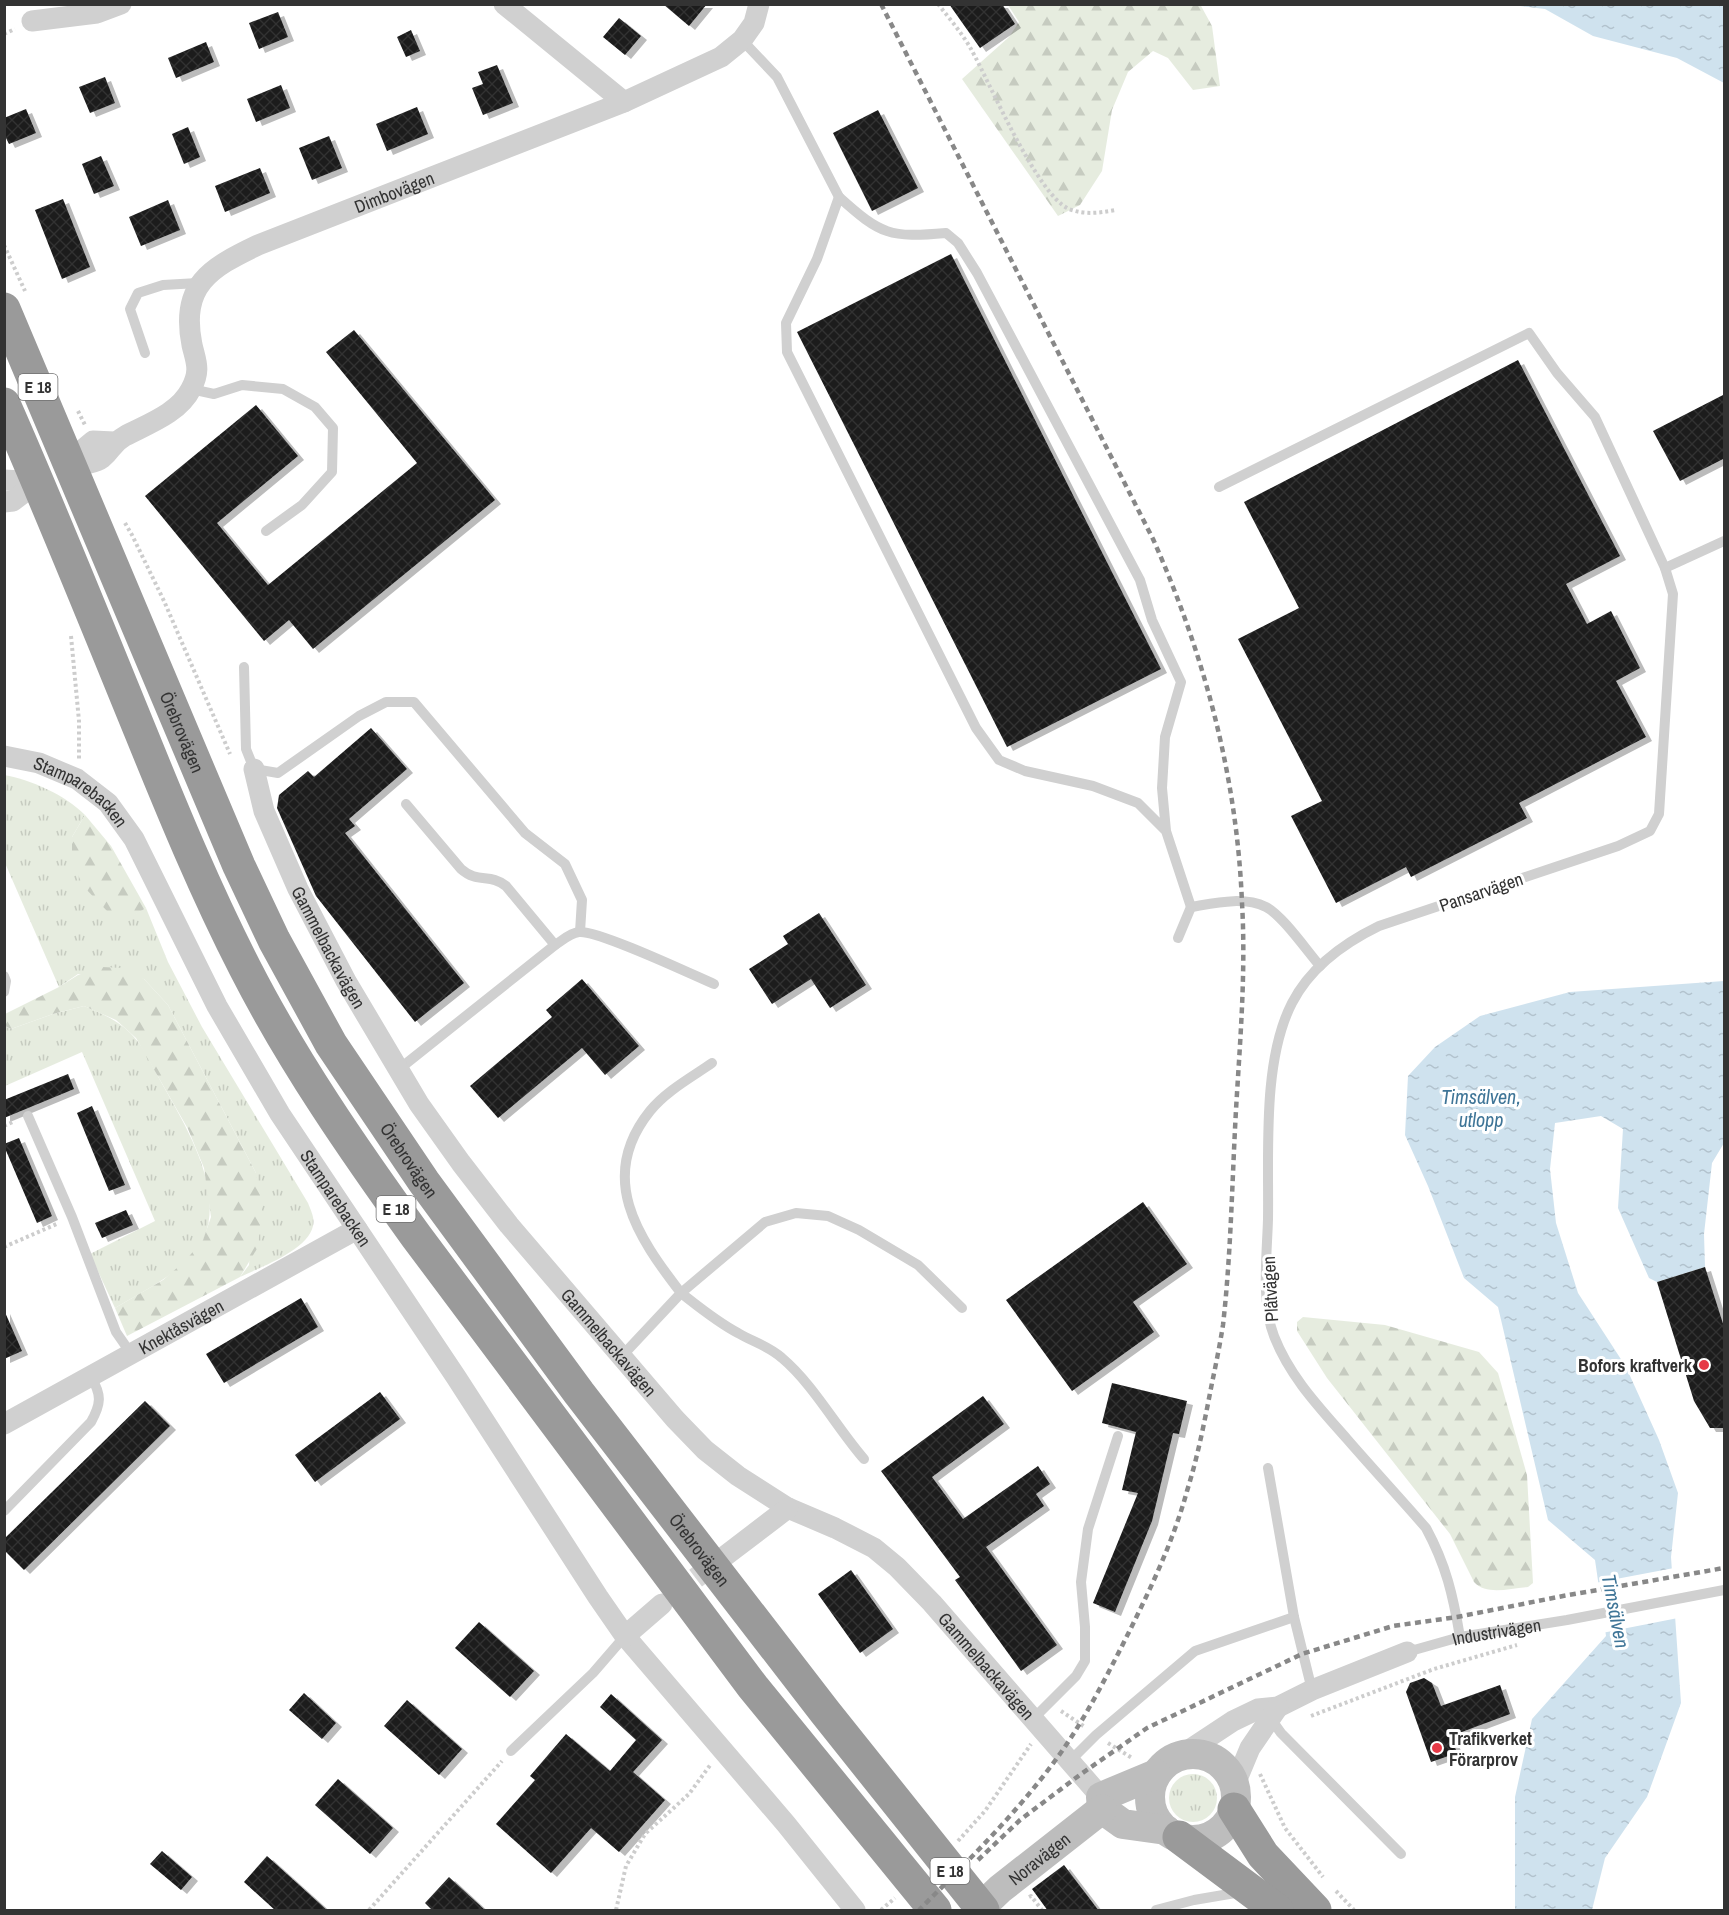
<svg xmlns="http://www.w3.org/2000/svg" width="1729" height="1915" viewBox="0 0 1729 1915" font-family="'Archivo Narrow',sans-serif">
<defs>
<pattern id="grass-tufts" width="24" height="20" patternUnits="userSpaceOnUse" patternTransform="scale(1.5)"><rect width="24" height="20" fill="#e6ecdf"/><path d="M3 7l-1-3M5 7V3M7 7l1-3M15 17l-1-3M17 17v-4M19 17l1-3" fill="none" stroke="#c6cbc0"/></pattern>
<pattern id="forest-firs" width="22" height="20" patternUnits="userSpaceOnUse" patternTransform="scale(1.5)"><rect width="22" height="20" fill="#e6ecdf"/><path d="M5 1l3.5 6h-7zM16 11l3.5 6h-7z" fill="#c6cbc0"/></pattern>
<pattern id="water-ripples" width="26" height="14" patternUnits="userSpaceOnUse" patternTransform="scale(1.5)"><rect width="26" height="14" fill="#cfe2ee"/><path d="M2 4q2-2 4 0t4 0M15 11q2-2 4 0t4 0" fill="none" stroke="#b2c2cd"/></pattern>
<pattern id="building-cross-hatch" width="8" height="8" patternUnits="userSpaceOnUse" patternTransform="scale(1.5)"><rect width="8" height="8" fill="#1a1a1a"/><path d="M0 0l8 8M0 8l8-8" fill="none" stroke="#333"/></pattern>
<filter id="shadow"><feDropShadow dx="6" dy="4" stdDeviation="0" flood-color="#0004"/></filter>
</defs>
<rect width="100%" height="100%" fill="#fff"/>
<path fill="url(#grass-tufts)" d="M4,775c28,5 61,20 81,40l-13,22 59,79 15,-8 22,54 34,65 106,176c3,8 7,15 5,23 -5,24 -52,41 -73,51l9,-12 7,-92 -88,-168 -24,-26 -66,-5 -19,13 -54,-124z
M84,1006c19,8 36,15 50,31 11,12 18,29 26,43 24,43 65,108 44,158 -13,30 -62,54 -89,70l-25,-54 65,-33 -73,-169 -77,34 -1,-60 7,3 42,-15z
M1169 1798a24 24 0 1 1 48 0a24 24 0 1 1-48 0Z"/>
<path fill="url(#forest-firs)" d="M1200,4l12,22 8,60 -27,4 -25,-32 -15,-7 -25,21 -16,38 -10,61 -22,34 -22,11 -96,-137 47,-42 10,-15 -11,-17z
M85,815l26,31 35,62 -15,9 -23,-5 -24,-25 -12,-24v-26z
M102,967l20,1 22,11 24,26 88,168 6,33 -4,41 -18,30 -113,59 -12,-28 48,-28 22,-19 18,-21 8,-23 -7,-49 -16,-39 -52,-91 -20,-18 -32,-14 -31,8 -42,15 -6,-3v-12l54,-27 19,-12z
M1303,1317l82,8 94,27 19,21 29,102 6,108 -5,4c-18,1 -41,9 -54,-5l-24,-48 -123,-156 -30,-47v-9z"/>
<path fill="url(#water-ripples)" d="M1512,5h212v78l-47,-25 -84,-22 -48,-27z
M1724,981v162l-12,20 -8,71 1,33 -48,15 -8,-4 -31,-70 5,-79 -22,-13 -46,7 -5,46 6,54 22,70 48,74 33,73 19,53 -7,64 10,146 -34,94 -42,61 -13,52h-77v-113l17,-78 74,-83 -11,-76 -47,-40 -50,-213 -34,-29 -36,-92 -23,-51 3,-59 27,-29 45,-31 90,-24z"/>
<path fill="#fff" d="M1674,1568l4,50 -76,15 -7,-50z"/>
<path fill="url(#building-cross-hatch)" filter="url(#shadow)" d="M663,4h44l-18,22z
M949,4h53l13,20 -35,24z
M278,12l10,25 -29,12 -10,-26z
M619,18l22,18 -16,19 -22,-18z
M411,30l9,21 -14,6 -9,-20z
M206,42l8,20 -38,16 -8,-20z
M497,65l16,38 -30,12 -11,-27 11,-4 -5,-12z
M105,77l10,26 -25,10 -11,-26z
M281,85l9,23 -34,14 -9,-23z
M417,107l11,27 -41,17 -11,-27z
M26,109l10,24 -27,11 -5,-10v-16z
M878,110l40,78 -46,23 -39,-78z
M188,127l12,30 -16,7 -12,-30z
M329,136l13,32 -30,12 -13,-32z
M101,156l13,30 -20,8 -12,-30z
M260,168l10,25 -45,19 -10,-26z
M63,199l27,68 -28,12 -27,-69z
M168,200l12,30 -39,16 -12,-29z
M951,254l210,415 -154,78 -210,-415z
M354,330l141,170 -182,149 -24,-29 -25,21 -119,-145 111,-91 42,51 -81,67 51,62 149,-122 -91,-111z
M1518,360l102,196 -54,28 21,40 24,-13 29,57 -24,13 30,56 -127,66 8,15 -116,59 -5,-10 -70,36 -45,-87 31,-15 -84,-162 61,-31 -55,-106z
M1725,394v64l-45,23 -27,-50z
M371,728l36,41 -58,50 6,7 -10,7 119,150 -49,39 -99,-126 -39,-88 2,-13 29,-24 6,6z
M819,913l47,72 -36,23 -19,-29 -39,25 -23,-35 39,-25 -5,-8z
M582,979l57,67 -34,29 -23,-27 -84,70 -28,-32 82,-69 -6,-7z
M68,1074l6,15 -70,29v-18z
M92,1106l33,79 -16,6 -32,-78z
M19,1138l33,78 -15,7 -33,-77v-2z
M1143,1202l44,62 -54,38 21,30 -82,59 -66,-91z
M126,1210l7,15 -31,13 -7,-15z
M1705,1267l20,63v98h-15l-16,-27 -37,-119z
M301,1298l17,29 -94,56 -18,-29z
M4,1310l18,41 -18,8z
M1112,1383l75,18 -8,33 -6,-1 -21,88 -37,91 -22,-9 45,-110 -16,-3 14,-58 -34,-9z
M380,1392l20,27 -85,63 -20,-27z
M983,1396l21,28 -72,53 31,42 75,-53 12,18 -14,10 8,12 -58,41 71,98 -36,26 -66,-91 5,-3 -79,-106z
M145,1401l25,25 -146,144 -20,-20v-11z
M851,1570l42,59 -33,24 -42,-59z
M479,1622l55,49 -24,26 -55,-49z
M1424,1678l8,5 9,23 59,-21 10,29 -59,22 6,17 -26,9 -25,-70 4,-9z
M304,1693l32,30 -14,16 -33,-29z
M611,1694l51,46 -29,32 32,28 -46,52 -28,-24 -40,45 -55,-49 39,-44 -5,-4 36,-42 44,37 26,-31 -36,-33z
M407,1700l55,49 -23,26 -55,-49z
M338,1779l55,49 -23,26 -55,-49z
M162,1851l30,26 -11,13 -31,-26z
M267,1856l61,55h-52l-32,-29z
M1064,1865l35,46h-51l-16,-22z
M449,1877l37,34h-53l-8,-8z"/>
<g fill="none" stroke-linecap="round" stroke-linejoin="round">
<path stroke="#d6d6d6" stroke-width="21" stroke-dasharray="21 10" stroke-linecap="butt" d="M671,1597l51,-39"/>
<path stroke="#cdcdcd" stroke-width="4" stroke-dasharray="3 3" stroke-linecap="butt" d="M938,4c11,14 24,29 33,45 19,34 66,146 98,160 16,6 30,4 46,1
M4,34l11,-5
M4,245l21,46
M78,411l7,14
M125,523l7,12 32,66 66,153
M71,636l8,85v39
M4,1126l11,-5
M4,1247l55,-24
M1061,1711l24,16
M1311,1716l123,-47 83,-24
M1108,1743l24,15
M1260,1774l25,54 38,49
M958,1841l27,-30 46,-67
M1336,1891l18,19
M1029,1897l2,-1 11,14
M369,1910l133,-149
M616,1910l10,-44 19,-32 44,-40 22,-30
M881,1910l14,-12"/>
<g stroke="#d0d0d0" stroke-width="10">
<path d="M742,40l35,37 62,120"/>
<path d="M145,353l-15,-44 8,-16 25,-8 35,-2"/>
<path d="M191,389l23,5 28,-9 41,4 32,18 18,21 -1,44 -30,33 -36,26"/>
<path d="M1219,487l310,-154 28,40 38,44 70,151 8,26 -14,220 -9,17 -32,15 -239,80c-35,17 -69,42 -87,77 -30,58 -23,151 -24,216 -1,36 -7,84 6,117 16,41 45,71 73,103 26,30 53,59 79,89 20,37 27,67 34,109"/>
<path d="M1665,568l59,-27"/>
<path d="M244,667l2,82 8,20 24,4 81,-57 27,-14h28l111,131 40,31 17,36 -2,32"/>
<path d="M406,804l55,65c17,15 29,4 45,17l49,59"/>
<path d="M1166,831l-28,-28 -45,-17 -68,-15 -26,-11 -23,-32 -189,-376 -1,-29 31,-64 22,-62c42,38 51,41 107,36l12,10 19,30 163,307 12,40 29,62 -16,55 -3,51 4,43 25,76c24,-4 52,-11 75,0 16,8 41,44 54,59"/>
<path d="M1178,938l13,-31"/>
<path d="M4,976l2,5 -2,11"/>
<path d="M398,1070l157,-125c8,-5 15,-12 24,-13 19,-2 112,42 135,52"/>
<path d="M28,1116l44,101 44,115 16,23"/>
<path d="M622,1356l59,-63c-44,-57 -84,-116 -31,-182 16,-20 42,-34 62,-48"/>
<path d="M864,1459c-27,-31 -51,-75 -82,-101 -13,-12 -29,-16 -44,-25 -21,-11 -39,-26 -57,-40l84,-71 31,-9 32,3 31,14 59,35 44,43"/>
<path d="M1268,1468l26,149 18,73"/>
<path d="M4,1511l87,-89c10,-18 11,-27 0,-45"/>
<path id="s1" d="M1407,1652l53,-15 107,-17 157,-30"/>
<path d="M1271,1719l10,14 120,121"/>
<path d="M1034,1721l6,-9 36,-36 9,-15v-34l-4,-45 7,-53 30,-93"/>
<path d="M511,1751l82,-78 32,-37"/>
<path d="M1070,1761l26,-26 99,-84 99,-34"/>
<path d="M1156,1910l38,-10 47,-8"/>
</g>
<g stroke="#d0d0d0" stroke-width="21">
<path d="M504,4l120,98"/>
<path d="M32,21l65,-8 24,-9"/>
<path id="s2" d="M71,465c10,-1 23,-1 31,-7 10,-8 9,-14 23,-22 23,-12 54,-23 66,-47 10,-19 5,-27 1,-44 -12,-60 18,-77 66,-100l366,-143 97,-45 21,-17 12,-17 5,-19"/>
<path d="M71,465l10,-14 12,-10 21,1"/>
<path d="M4,480l34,2"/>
<path d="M4,502l9,-1 25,-19"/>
<path id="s3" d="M4,756l35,7 38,16 31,24 26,36 83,167 63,108 176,263 142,220 27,39 161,188 69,86"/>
<path id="s4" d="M254,769l10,42 34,78 48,92 73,123 42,59 48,62 166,194 30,31 33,26 50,32 47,20 39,20 23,19 35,36 169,194"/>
<path id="s5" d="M4,1424l353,-195"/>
<path d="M725,1556l63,-48"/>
<path d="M625,1636l37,-32"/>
<path d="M1180,1756l53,-35 25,-12 20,-2 34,-17 95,-38"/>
<path d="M1235,1784l15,-36 28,-41"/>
</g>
<g stroke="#bdbdbd" stroke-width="30">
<circle cx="1193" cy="1797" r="43"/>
<path d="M1156,1774l-55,23 1,12 21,15 43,6"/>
<path id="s6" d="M978,1910l22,-21 102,-80"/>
</g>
<g stroke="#9a9a9a" stroke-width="33">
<path id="s7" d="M4,309l235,557 35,74 57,104 93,138 155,211 246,319 158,198"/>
<path d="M4,404c48,109 92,219 137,329 32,79 65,159 104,235 48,94 109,182 171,268l337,451 182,223"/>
<path d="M1234,1809l29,46 52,55"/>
<path d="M1179,1837l98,73"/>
</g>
<path stroke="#888" stroke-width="4.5" stroke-dasharray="6 4.5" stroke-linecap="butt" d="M881,4l272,535c51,115 84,237 89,364 4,69 -2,138 -6,207 -4,72 -5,144 -13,215 -3,19 -7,39 -11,58 -7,36 -14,73 -25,108 -15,55 -41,107 -66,157 -18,35 -36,70 -59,103 -40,57 -94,110 -143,159
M978,1860l42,-40 61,-46 66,-46 155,-74 91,-28 64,-9 106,-21 161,-28"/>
</g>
<g fill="#e63946" stroke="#fff" stroke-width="2">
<circle cx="1704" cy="1365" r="6"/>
<circle cx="1437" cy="1748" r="6"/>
</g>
<g text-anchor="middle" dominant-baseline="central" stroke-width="6" stroke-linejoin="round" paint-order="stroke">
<g fill="#fff" stroke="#707070" stroke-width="1.5">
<rect x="18.5" y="374" width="39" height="26" rx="4.5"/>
<rect x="376.5" y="1196" width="39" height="26" rx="4.5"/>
<rect x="930.5" y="1858" width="39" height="26" rx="4.5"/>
</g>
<g font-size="16" font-weight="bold" fill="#333">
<text x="38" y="387">E 18</text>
<text x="396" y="1209">E 18</text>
<text x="950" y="1871">E 18</text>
</g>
<g font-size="18" fill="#333" stroke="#fff">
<text stroke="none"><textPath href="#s2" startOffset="472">Dimbovägen</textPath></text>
<text stroke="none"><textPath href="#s7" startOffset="459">Örebrovägen</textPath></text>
<text stroke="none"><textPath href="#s3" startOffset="87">Stamparebacken</textPath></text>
<text transform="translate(1481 892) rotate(-19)">Pansarvägen</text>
<text stroke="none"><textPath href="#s4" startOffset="194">Gammelbackavägen</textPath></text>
<text stroke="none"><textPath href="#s7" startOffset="945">Örebrovägen</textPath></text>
<text stroke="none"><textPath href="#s3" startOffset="573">Stamparebacken</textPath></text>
<text transform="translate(1270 1289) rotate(-93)">Plåtvägen</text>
<text stroke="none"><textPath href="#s5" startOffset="202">Knektåsvägen</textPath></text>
<text stroke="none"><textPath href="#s4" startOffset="680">Gammelbackavägen</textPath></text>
<text stroke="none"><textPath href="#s7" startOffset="1431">Örebrovägen</textPath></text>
<text stroke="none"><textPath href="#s1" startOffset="92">Industrivägen</textPath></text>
<text stroke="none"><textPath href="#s4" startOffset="1184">Gammelbackavägen</textPath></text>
<text stroke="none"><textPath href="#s6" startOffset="80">Noravägen</textPath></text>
</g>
<g font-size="18" font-weight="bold" fill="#333" stroke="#fff" text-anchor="end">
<text x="1692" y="1365">Bofors kraftverk</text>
<text x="1449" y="1738" text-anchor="start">Trafikverket<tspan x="1449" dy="21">Förarprov</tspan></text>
</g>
<g font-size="20" font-style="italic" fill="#3f7597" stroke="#fff">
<text x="1481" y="1096">Timsälven,<tspan x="1481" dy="23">utlopp</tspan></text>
<text transform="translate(1616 1611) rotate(79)">Timsälven</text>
</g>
</g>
<rect width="1729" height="1915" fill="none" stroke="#333333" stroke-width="12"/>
</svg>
